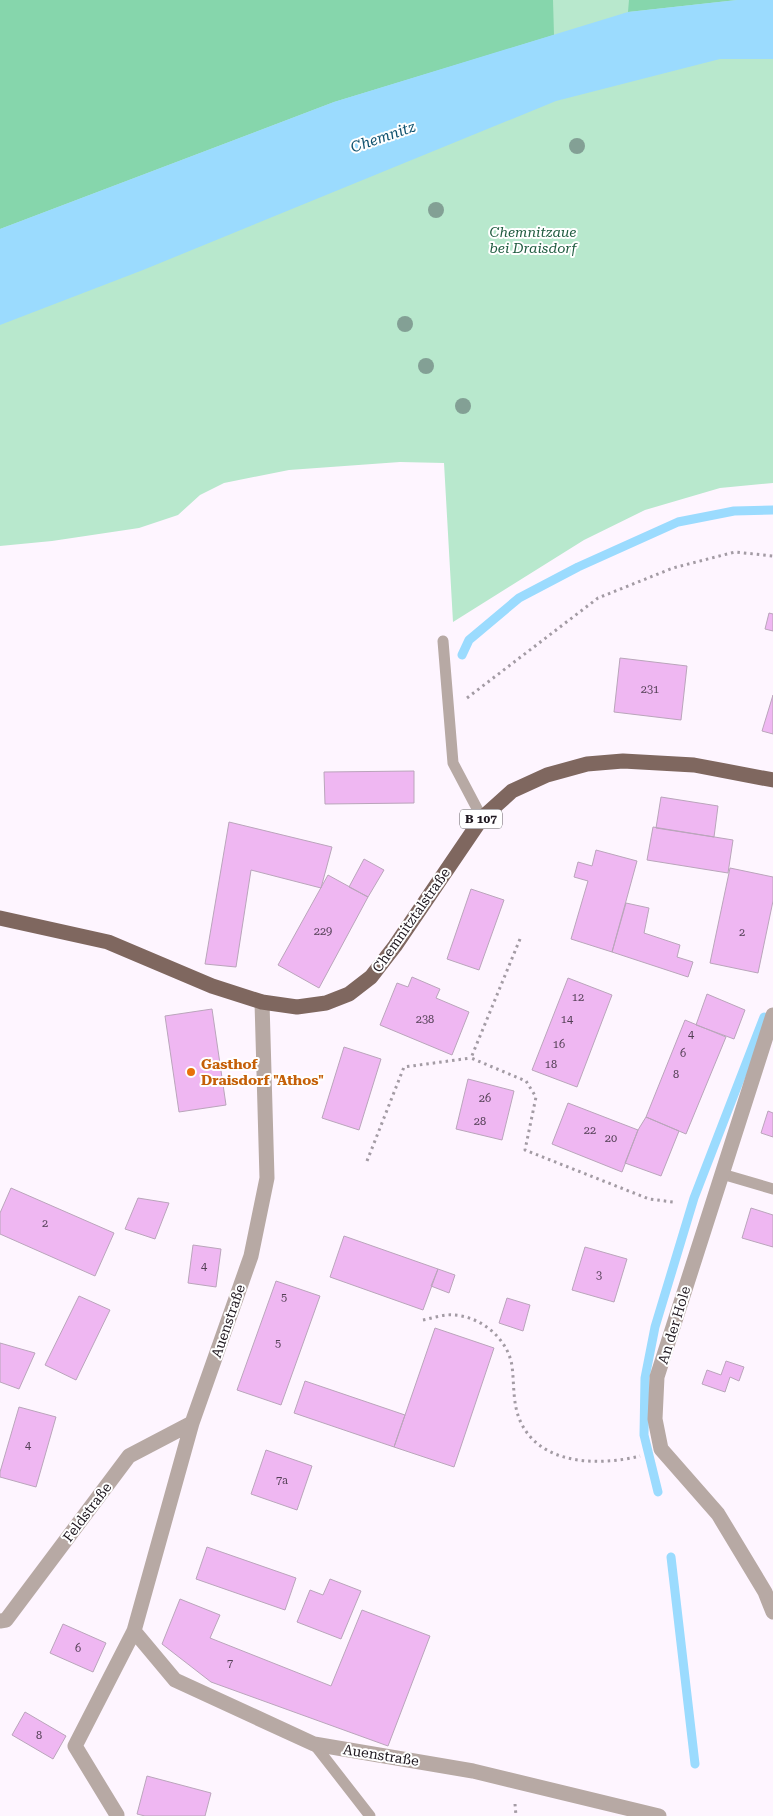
<svg xmlns="http://www.w3.org/2000/svg" width="773" height="1816" viewBox="0 0 773 1816" font-family="'Roboto Serif',serif">
<rect width="100%" height="100%" fill="#fef5ff"/>
<path fill="#b8e8cd" d="M0,0h773v483l-53,5 -75,22 -61,30 -131,82 -9,-159 -44,-1 -111,8 -65,13 -24,12 -22,20 -39,13 -87,13 -52,5z"/>
<path fill="#86d6ac" d="M0,0h553l1,35 -220,67 -334,127z
M629,0h108l-109,12z"/>
<path fill="#9bdbfe" d="M737,0h36v59h-53l-164,42 -413,169 -143,55v-96l334,-127 294,-90z"/>
<g fill="none" stroke-linecap="round" stroke-linejoin="round">
<path stroke="#9bdbfe" stroke-width="9" d="M462,655l7,-15 50,-42 59,-31 100,-45 56,-11 39,-1
M658,1492l-14,-57 1,-57 10,-51 39,-129 70,-181
M671,1557l24,207"/>
</g>
<path fill="#efb7f2" stroke="#baa5bb" d="M769,613l4,1v17l-8,-2z
M620,658l67,8 -6,54 -67,-8z
M773,695v39l-11,-3z
M414,771v32l-89,1 -1,-32z
M661,797l57,9 -4,31 -58,-9z
M229,822l103,25 -11,41 -70,-18 -15,97 -31,-3z
M653,827l80,13 -5,33 -81,-13z
M596,850l41,11 -25,91 -41,-13 17,-58 -14,-4 4,-15 14,4z
M364,859l20,11 -16,27 -19,-10z
M730,868l43,9v24l-15,72 -48,-10z
M328,875l40,22 -49,91 -41,-23z
M471,889l33,11 -25,70 -32,-11z
M626,903l23,5 -5,25 36,12 -3,12 16,5 -5,15 -76,-25z
M412,977l28,12 -4,9 33,14 -17,43 -72,-30 17,-42 11,4z
M568,978l44,17 -35,92 -45,-17z
M707,994l38,16 -11,29 -38,-14z
M212,1009l14,96 -47,7 -14,-96z
M685,1020l41,17 -40,97 -40,-17z
M344,1047l37,12 -22,71 -37,-12z
M468,1079l46,12 -12,49 -46,-11z
M568,1103l70,27 -16,42 -70,-28z
M768,1111l5,2v24l-12,-4z
M646,1117l33,14 -18,45 -36,-13 13,-33z
M11,1188l103,45 -19,43 -95,-42v-21z
M138,1198l31,5 -14,36 -30,-10z
M751,1208l22,7v32l-31,-9z
M344,1236l94,33 -15,41 -93,-33z
M193,1245l28,4 -5,38 -28,-4z
M585,1247l42,12 -13,43 -42,-12z
M438,1269l17,6 -6,18 -18,-7z
M276,1281l44,15 -39,109 -44,-15z
M79,1296l31,14 -34,70 -31,-15z
M507,1298l23,7 -7,26 -24,-8z
M435,1328l59,20 -40,119 -60,-20z
M0,1343l35,10 -16,36 -19,-7z
M726,1361l18,6 -5,14 -9,-4 -5,15 -23,-8 5,-14 14,5z
M305,1381l100,34 -11,32 -100,-34z
M19,1407l37,10 -20,70 -36,-10v-5z
M266,1450l46,16 -15,44 -46,-16z
M207,1547l89,31 -11,32 -89,-31z
M330,1579l31,12 -20,48 -44,-17 13,-32 13,5z
M180,1599l40,16 -10,23 121,48 31,-76 68,26 -42,110 -177,-64 -49,-38z
M63,1624l43,19 -13,29 -43,-19z
M25,1712l41,24 -13,23 -41,-24z
M147,1776l64,17 -6,23h-60l-8,-2z"/>
<g fill="none" stroke-linecap="round" stroke-linejoin="round">
<path stroke="#a39ba4" stroke-width="3" stroke-dasharray="2.5 4" stroke-linecap="butt" d="M467,698l131,-100 75,-30 62,-16 38,4
M520,939l-49,119 55,23 10,16 -11,53 124,49 24,3
M367,1161l37,-94 67,-9
M423,1320c10,-2 21,-6 30,-5 28,1 55,24 59,51 2,16 1,31 5,46 15,53 79,55 123,44
M515,1804l1,12"/>
<path stroke="#b7a9a4" stroke-width="11" d="M443,641l10,122 29,55
M722,1174l51,15
M314,1744l56,72"/>
<path stroke="#b7a9a4" stroke-width="15" d="M773,1015l-116,362 -2,42 6,30 57,65 47,78 8,20
M0,1621l6,-1 123,-164 63,-33
M134,1631l41,49 139,64 159,27 186,45
M117,1815l-42,-69 59,-115 58,-208 59,-167 16,-78 -5,-176"/>
<path stroke="#7f675f" stroke-width="15" d="M0,918l108,24 104,44 50,16 35,5 29,-4 23,-9 22,-17 24,-31 87,-128 30,-27 35,-16 40,-11 36,-3 71,4 79,15"/>
</g>
<g fill="#83a095">
<circle cx="577" cy="146" r="8"/>
<circle cx="436" cy="210" r="8"/>
<circle cx="405" cy="324" r="8"/>
<circle cx="426" cy="366" r="8"/>
<circle cx="463" cy="406" r="8"/>
</g>
<circle fill="#e8710a" stroke="#fff" stroke-width="2" cx="191" cy="1072" r="5"/>
<g text-anchor="middle" dominant-baseline="central" stroke-width="4" stroke-linejoin="round" paint-order="stroke">
<g font-size="11" fill="#523f54">
<text x="650" y="689">231</text>
<text x="323" y="931">229</text>
<text x="742" y="932">2</text>
<text x="578" y="997">12</text>
<text x="425" y="1019">238</text>
<text x="567" y="1019">14</text>
<text x="691" y="1034">4</text>
<text x="559" y="1044">16</text>
<text x="683" y="1053">6</text>
<text x="551" y="1064">18</text>
<text x="676" y="1074">8</text>
<text x="485" y="1098">26</text>
<text x="480" y="1121">28</text>
<text x="590" y="1130">22</text>
<text x="611" y="1138">20</text>
<text x="45" y="1223">2</text>
<text x="204" y="1266">4</text>
<text x="599" y="1275">3</text>
<text x="284" y="1297">5</text>
<text x="278" y="1343">5</text>
<text x="28" y="1445">4</text>
<text x="282" y="1480">7a</text>
<text x="78" y="1648">6</text>
<text x="230" y="1663">7</text>
<text x="39" y="1735">8</text>
</g>
<rect fill="#fff" stroke="#625d62" stroke-width="1" x="460" y="809.5" width="42" height="19" rx="4"/>
<g font-size="12" font-weight="bold" fill="#1e171f">
<text x="481" y="819">B 107</text>
</g>
<g font-size="14" font-style="italic" fill="#1f5b3f" stroke="#fff">
<text x="533" y="232">Chemnitzaue<tspan x="533" dy="16">bei Draisdorf</tspan></text>
</g>
<g font-size="14" fill="#1e171f" stroke="#fff">
<text transform="translate(411 920) rotate(-55)">Chemnitztalstraße</text>
<text transform="translate(228 1321) rotate(-71)">Auenstraße</text>
<text transform="translate(674 1325) rotate(-73)">An der Hole</text>
<text transform="translate(87 1512) rotate(-53)">Feldstraße</text>
<text transform="translate(381 1755) rotate(9)">Auenstraße</text>
</g>
<g font-size="14" font-weight="bold" fill="#c56008" stroke="#fff" text-anchor="start">
<text x="201" y="1064">Gasthof<tspan x="201" dy="16">Draisdorf "Athos"</tspan></text>
</g>
<g font-size="15" font-style="italic" fill="#0f526f" stroke="#fff">
<text transform="translate(383 137) rotate(-19)">Chemnitz</text>
</g>
</g>
</svg>
